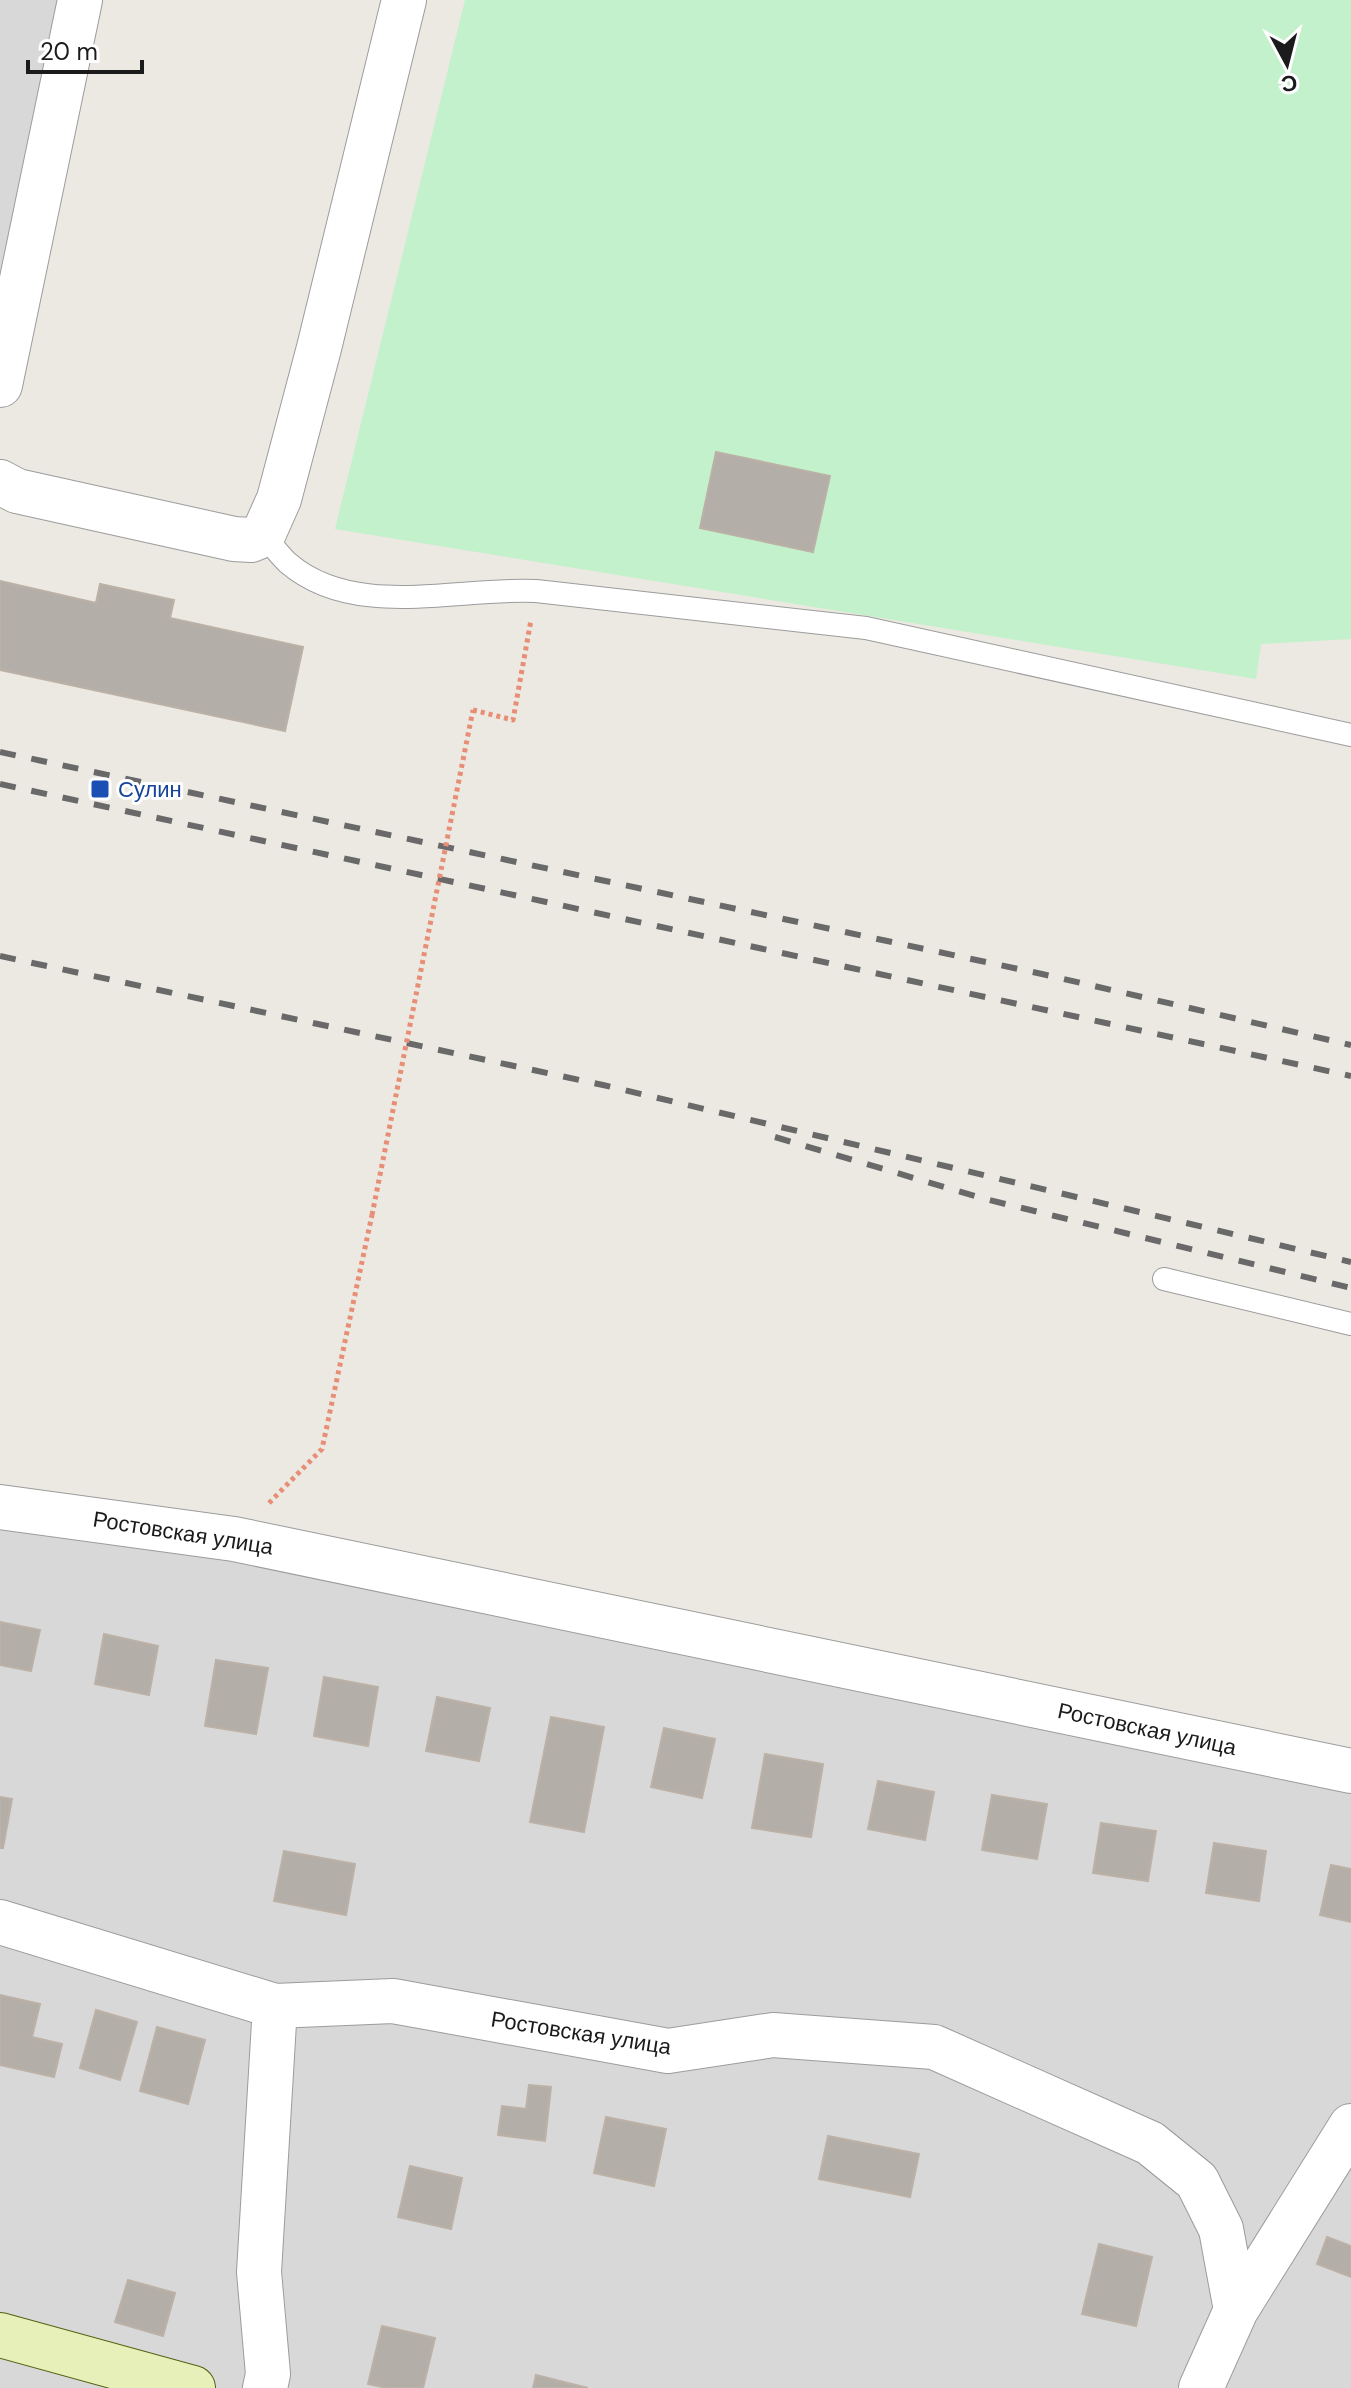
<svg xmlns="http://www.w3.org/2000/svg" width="1351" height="2388" viewBox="0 0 1351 2388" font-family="'DM Sans',sans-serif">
<rect width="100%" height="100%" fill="#ebe9e2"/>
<path fill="#d9d8d8" d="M0,0h61l-61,292z
M0,1505l1351,267v616h-1351z"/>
<path fill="#c3f1cb" d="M465,0h886v639l-90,5 -5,35 -921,-150z"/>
<path fill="#b4aea8" stroke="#bbb1a6" stroke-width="2" d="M716,452l114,24 -17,76 -113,-24z
M0,581l96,22 4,-19 74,16 -4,18 133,29 -18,84 -285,-61z
M0,1622l40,8 -9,41 -31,-6z
M104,1634l54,12 -9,49 -54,-11z
M216,1660l52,8 -12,66 -51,-8z
M324,1677l54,10 -10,59 -54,-10z
M437,1697l53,11 -11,53 -53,-10z
M551,1717l53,10 -20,105 -54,-10z
M664,1728l51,11 -13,59 -51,-11z
M765,1754l58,10 -12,73 -59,-9z
M878,1781l56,11 -9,48 -57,-11z
M992,1795l55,9 -10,55 -55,-9z
M0,1797l12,2 -9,49h-3z
M1101,1823l55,8 -8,50 -55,-8z
M1214,1843l52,8 -7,50 -53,-8z
M284,1851l71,13 -9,51 -72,-14z
M1331,1865l20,4v53l-31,-7z
M0,1995l40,9 -8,33 30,7 -8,33 -54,-12z
M96,2010l41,12 -17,58 -40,-12z
M157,2027l48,13 -17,64 -48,-13z
M529,2085l22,2 -6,54 -47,-6 4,-29 24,3z
M606,2117l60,12 -12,57 -60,-13z
M828,2136l91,18 -9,43 -91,-18z
M410,2166l52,12 -11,51 -53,-12z
M1327,2237l24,9v31l-34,-13z
M1099,2244l53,13 -16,69 -54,-12z
M128,2280l47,13 -12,43 -48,-14z
M382,2326l53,12 -12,50h-36l-19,-4z
M536,2375l52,13h-55z"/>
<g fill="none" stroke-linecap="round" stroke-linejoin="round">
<g stroke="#9c9c9c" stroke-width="24">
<path id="lane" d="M263,535c9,9 16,20 25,28 66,57 170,24 248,28l330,37 485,107
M1164,1279l187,45"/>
</g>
<g stroke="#9c9c9c" stroke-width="46">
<path id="street" d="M0,385l80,-385
M0,482l17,9 217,48 17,1 12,-5 16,-36 40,-151 85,-348
M0,1507l234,32 1117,232
M0,1922l275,84 118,-5 275,50 105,-16 161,12 216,96 47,38 24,48 15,81
M265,2388l3,-14 -9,-102 16,-266
M1201,2388l35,-78 115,-184"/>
</g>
<g stroke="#526311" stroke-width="46">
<path id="secondary" d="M0,2335l193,53"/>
</g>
<path stroke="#e88d76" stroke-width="5" stroke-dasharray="4 4" stroke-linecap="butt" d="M473,710l40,10 18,-100
M269,1503l53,-54 50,-234"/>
<use href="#lane" stroke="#fff" stroke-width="22"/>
<use href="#street" stroke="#fff" stroke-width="44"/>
<use href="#secondary" stroke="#e8f0ba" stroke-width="44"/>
<path stroke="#696969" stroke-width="6" stroke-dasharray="16 16" stroke-linecap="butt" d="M0,752l1042,222 309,71
M0,784l1351,292
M0,956l603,129 748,177
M775,1137l210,62 366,89"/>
<path stroke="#e88d76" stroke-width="5" stroke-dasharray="4 4" stroke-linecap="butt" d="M372,1215l101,-505"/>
</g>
<rect fill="#1a4fb4" stroke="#fff" stroke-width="3" x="90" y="779" width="20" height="20" rx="4"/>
<g text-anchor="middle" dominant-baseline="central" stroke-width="6" stroke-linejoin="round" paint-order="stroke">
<g font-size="22" fill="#164399" stroke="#fff" text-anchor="start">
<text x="118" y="789">Сулин</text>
</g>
<g font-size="22" fill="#1b1b1b" stroke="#fff">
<text transform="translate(183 1533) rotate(9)">Ростовская улица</text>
<text transform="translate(1147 1729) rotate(12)">Ростовская улица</text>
<text transform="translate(581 2033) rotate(9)">Ростовская улица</text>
</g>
</g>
<g transform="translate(1287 64) rotate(173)" stroke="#ffffff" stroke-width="6" paint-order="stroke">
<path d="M0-6L14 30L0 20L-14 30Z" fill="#1b1b1b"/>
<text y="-12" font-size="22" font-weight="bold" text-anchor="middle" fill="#1b1b1b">С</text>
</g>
<path d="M28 60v12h114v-12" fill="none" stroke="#1b1b1b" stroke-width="4"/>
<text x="40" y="60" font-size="24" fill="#1b1b1b" stroke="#ffffff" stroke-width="6" paint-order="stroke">20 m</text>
</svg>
